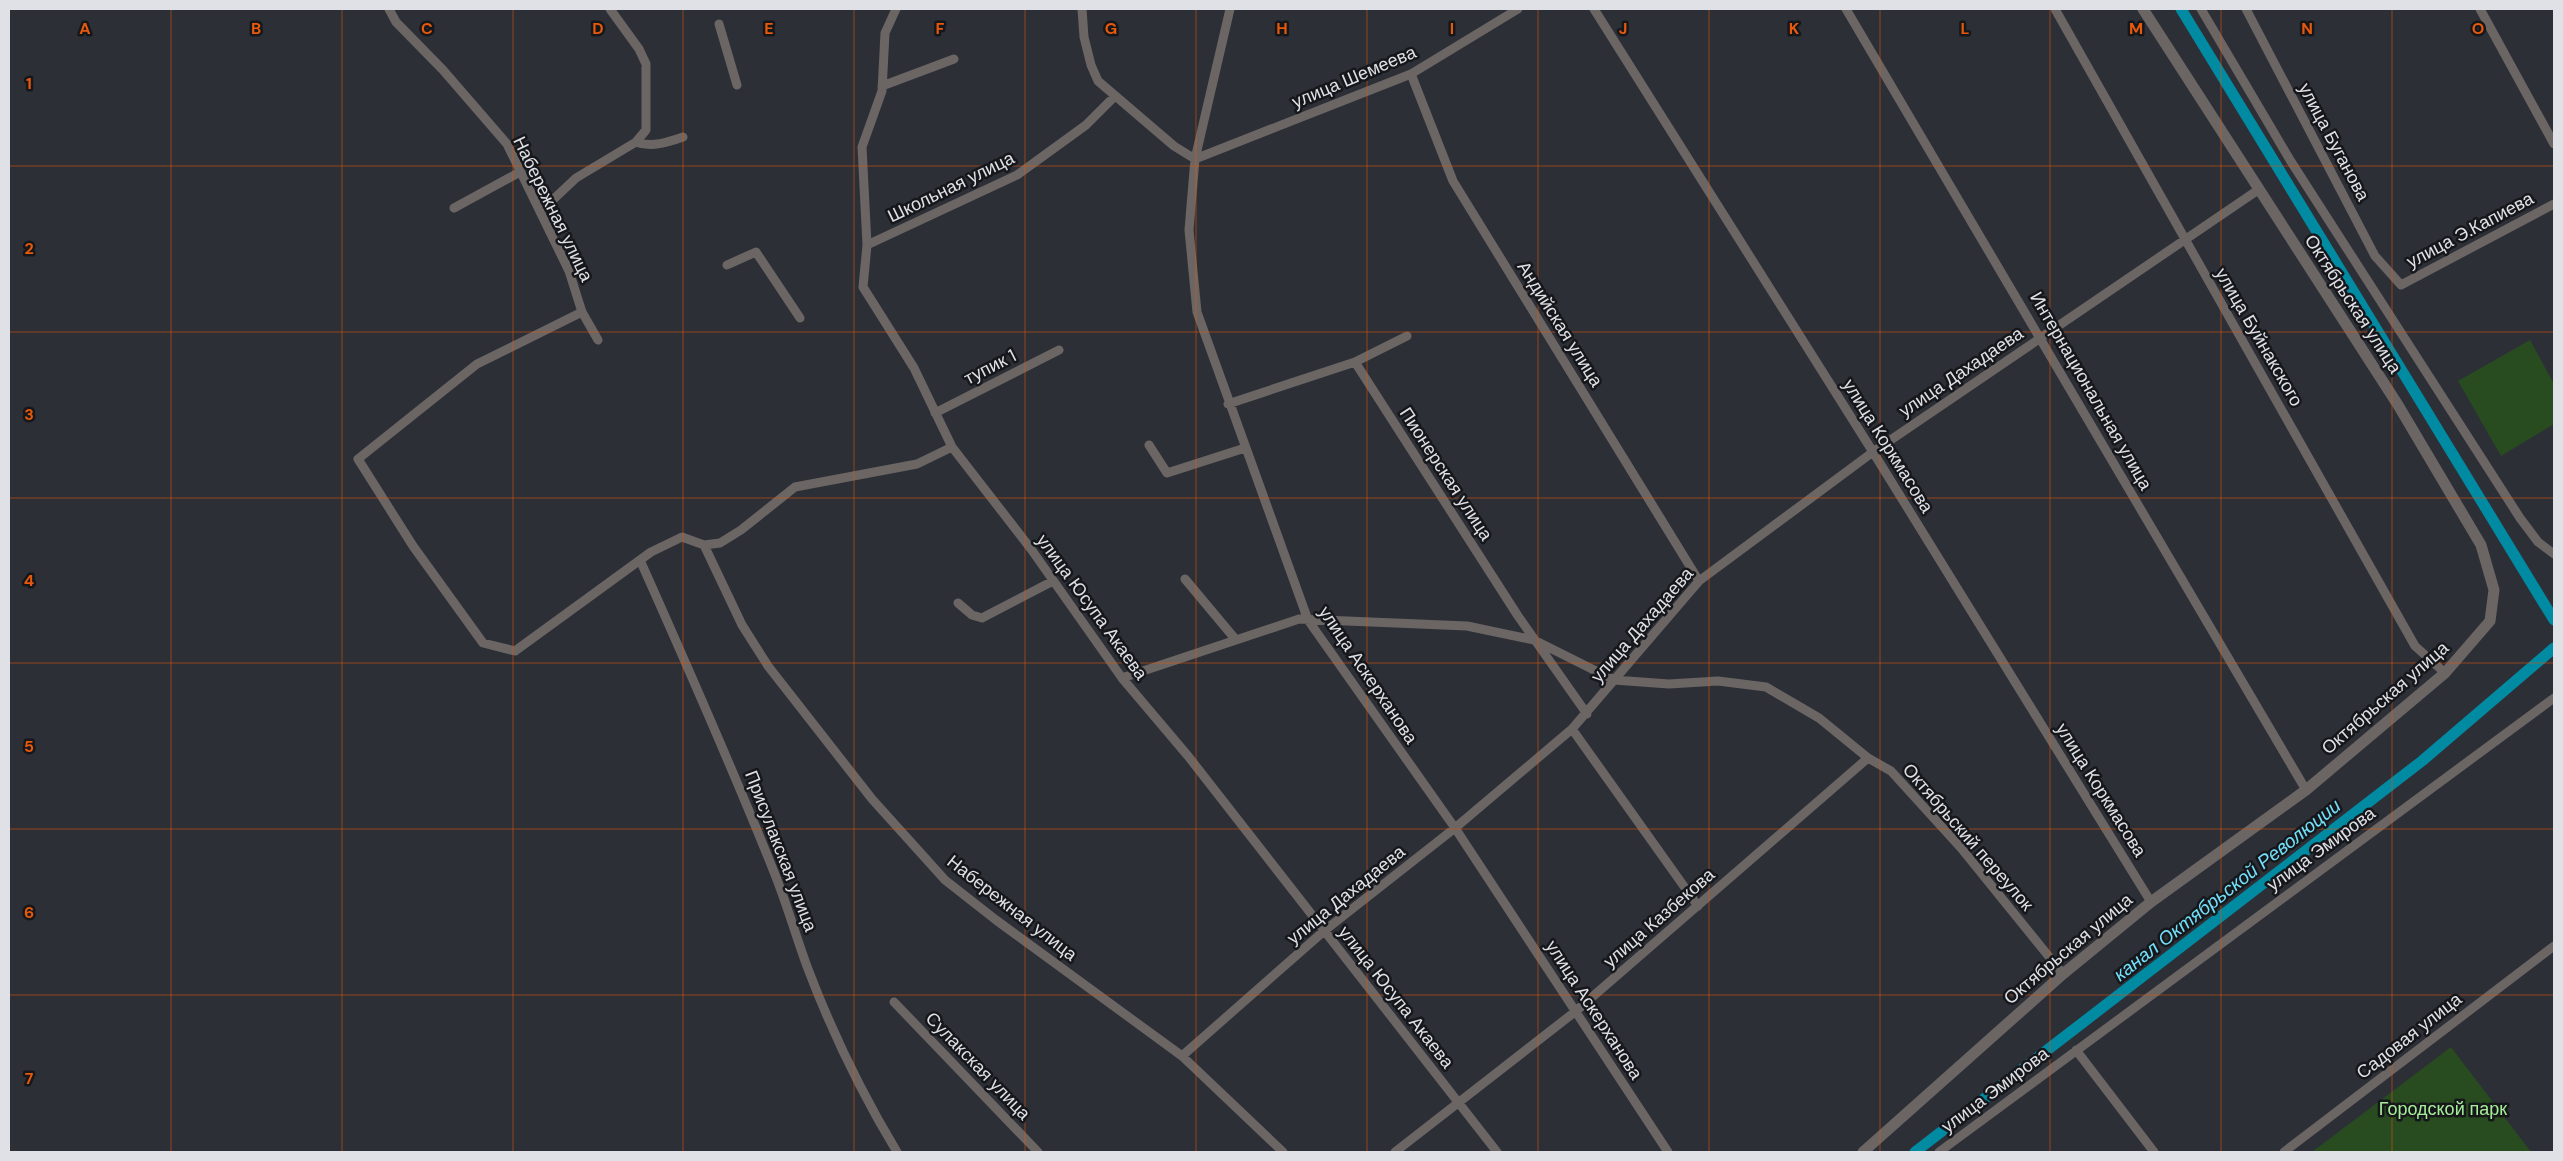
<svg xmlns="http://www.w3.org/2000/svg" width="2563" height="1161" viewBox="0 0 2563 1161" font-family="'DM Sans',sans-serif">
<rect width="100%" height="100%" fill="#2d2f37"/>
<path fill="#284b20" d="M2530,340l24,44v40l-53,32 -43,-75z
M2451,1047l80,105h-219z"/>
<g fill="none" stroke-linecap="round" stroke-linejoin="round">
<path stroke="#008ba2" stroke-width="11" d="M2181,9l373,611
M1915,1152l507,-391 132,-113"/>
<path stroke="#6b6664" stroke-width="9" d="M389,9l7,13 47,48 64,74 62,127 13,41 16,28
M896,9l-11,24 -3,58 -20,56 5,98 -4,42 51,81 38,79 79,102 91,129 66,78 309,396
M1082,9l2,28 7,28 7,16 76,65 21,13 216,-85 107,-65
M1230,9l-35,150 -6,71 8,82 111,308 147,208 213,324
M1594,9l279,443 278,450
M1846,9l460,781
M2055,9l360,637 30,27
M2201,9l89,151 230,358 18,24 16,12
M2246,9l129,247 26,29 153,-81
M2480,9l74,135
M719,24l18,61
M1411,74l42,107 246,400
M882,86l72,-27
M636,142c15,6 33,0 47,-5
M454,208l66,-36
M540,212l36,-34 60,-36 10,-12v-66l-7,-15 -29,-40
M867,245l150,-70 69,-50 29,-29
M727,265l29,-13 44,66
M582,312l-105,52 -119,95 55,87 70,97 32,8 136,-99 31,-15 22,8 16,-2 21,-13 54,-43 122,-23 35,-17
M1355,362l52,-26
M1228,404l127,-42 163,254 69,98
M935,413l124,-63
M1149,445l18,28 78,-25
M704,545l38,80 26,41 104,133 73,81 51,40 186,136 101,96
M640,560c46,103 92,207 134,312 13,32 22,65 34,97 24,63 54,125 89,183
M1185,579l51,61
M958,603l14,12 10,3 71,-37
M1122,678l177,-59 168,7 67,14 80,40 55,4 49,-3 48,6 53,31 49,40 23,13 70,77 102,126
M1572,729l126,177
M894,1002l144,150
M2076,1050l78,102
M1182,1056l142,-125 131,-103 117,-99 127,-148 174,-129 385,-262
M1395,1152l181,-141 292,-253
M1939,1152l615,-454
M2284,1152l270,-206"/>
<path stroke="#6b6664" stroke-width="11" d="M1863,1152l200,-178 88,-72 155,-112 139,-117 45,-52 4,-31 -13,-45 -83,-140 -255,-396"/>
</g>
<path fill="none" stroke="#e8590c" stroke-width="1" stroke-opacity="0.55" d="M171,9v1143M342,9v1143M513,9v1143M683,9v1143M854,9v1143M1025,9v1143M1196,9v1143M1367,9v1143M1538,9v1143M1709,9v1143M1880,9v1143M2050,9v1143M2221,9v1143M2392,9v1143M9,166h2545M9,332h2545M9,498h2545M9,663h2545M9,829h2545M9,995h2545"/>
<g text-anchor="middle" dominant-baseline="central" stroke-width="5" stroke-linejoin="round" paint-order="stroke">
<g font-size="18" fill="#e0e1e7" stroke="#16171b">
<text transform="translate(1354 77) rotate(-23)">улица Шемеева</text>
<text transform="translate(2334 142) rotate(62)">улица Буганова</text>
<text transform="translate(951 187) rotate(-26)">Школьная улица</text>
<text transform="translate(553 209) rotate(64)">Набережная улица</text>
<text transform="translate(2470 230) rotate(-28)">улица Э.Капиева</text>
<text transform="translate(2353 304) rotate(57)">Октябрьская улица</text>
<text transform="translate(1560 324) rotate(58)">Андийская улица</text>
<text transform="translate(2259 337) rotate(60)">улица Буйнакского</text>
<text transform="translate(990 367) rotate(-27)">тупик 1</text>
<text transform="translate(1961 372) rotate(-34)">улица Дахадаева</text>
<text transform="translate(2091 391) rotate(60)">Интернациональная улица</text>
<text transform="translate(1888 446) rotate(58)">улица Коркмасова</text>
<text transform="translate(1446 474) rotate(57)">Пионерская улица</text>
<text transform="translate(1092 607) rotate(54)">улица Юсупа Акаева</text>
<text transform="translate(1642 625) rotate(-49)">улица Дахадаева</text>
<text transform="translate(1368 675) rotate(56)">улица Аскерханова</text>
<text transform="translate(2385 698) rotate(-41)">Октябрьская улица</text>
<text transform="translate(2101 790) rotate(58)">улица Коркмасова</text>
<text transform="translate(1968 837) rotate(49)">Октябрьский переулок</text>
<text transform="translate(2321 849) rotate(-36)">улица Эмирова</text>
<text transform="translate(781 851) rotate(69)">Присулакская улица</text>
<text transform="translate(1346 895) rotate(-39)">улица Дахадаева</text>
<text transform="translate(1012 908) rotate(38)">Набережная улица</text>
<text transform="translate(1659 918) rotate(-41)">улица Казбекова</text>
<text transform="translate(2068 949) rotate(-40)">Октябрьская улица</text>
<text transform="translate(1396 997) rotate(52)">улица Юсупа Акаева</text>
<text transform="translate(1594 1010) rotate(57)">улица Аскерханова</text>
<text transform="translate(2409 1036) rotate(-38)">Садовая улица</text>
<text transform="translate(978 1066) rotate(46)">Сулакская улица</text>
<text transform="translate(1995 1090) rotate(-37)">улица Эмирова</text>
</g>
<g font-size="18" fill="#a6ed98" stroke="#16171b">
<text x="2443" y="1109">Городской парк</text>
</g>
<g font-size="19" font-style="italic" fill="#72e0fa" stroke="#16171b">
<text transform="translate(2227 890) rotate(-38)">канал Октябрьской Революции</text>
</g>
</g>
<g font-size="16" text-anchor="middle" font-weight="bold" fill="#e8590c" stroke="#16171b" stroke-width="5" stroke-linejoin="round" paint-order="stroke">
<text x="85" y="34">A</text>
<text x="256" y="34">B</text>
<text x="427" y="34">C</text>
<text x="598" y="34">D</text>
<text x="769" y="34">E</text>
<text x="940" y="34">F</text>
<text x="1111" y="34">G</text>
<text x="1282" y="34">H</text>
<text x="1452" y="34">I</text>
<text x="1623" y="34">J</text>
<text x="1794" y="34">K</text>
<text x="1965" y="34">L</text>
<text x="2136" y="34">M</text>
<text x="2307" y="34">N</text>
<text x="2478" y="34">O</text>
<text x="29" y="89">1</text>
<text x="29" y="254">2</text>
<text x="29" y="420">3</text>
<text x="29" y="586">4</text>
<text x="29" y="752">5</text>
<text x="29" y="918">6</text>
<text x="29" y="1084">7</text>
</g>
<rect width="2563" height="1161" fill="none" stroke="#e0e1e7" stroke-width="20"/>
</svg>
